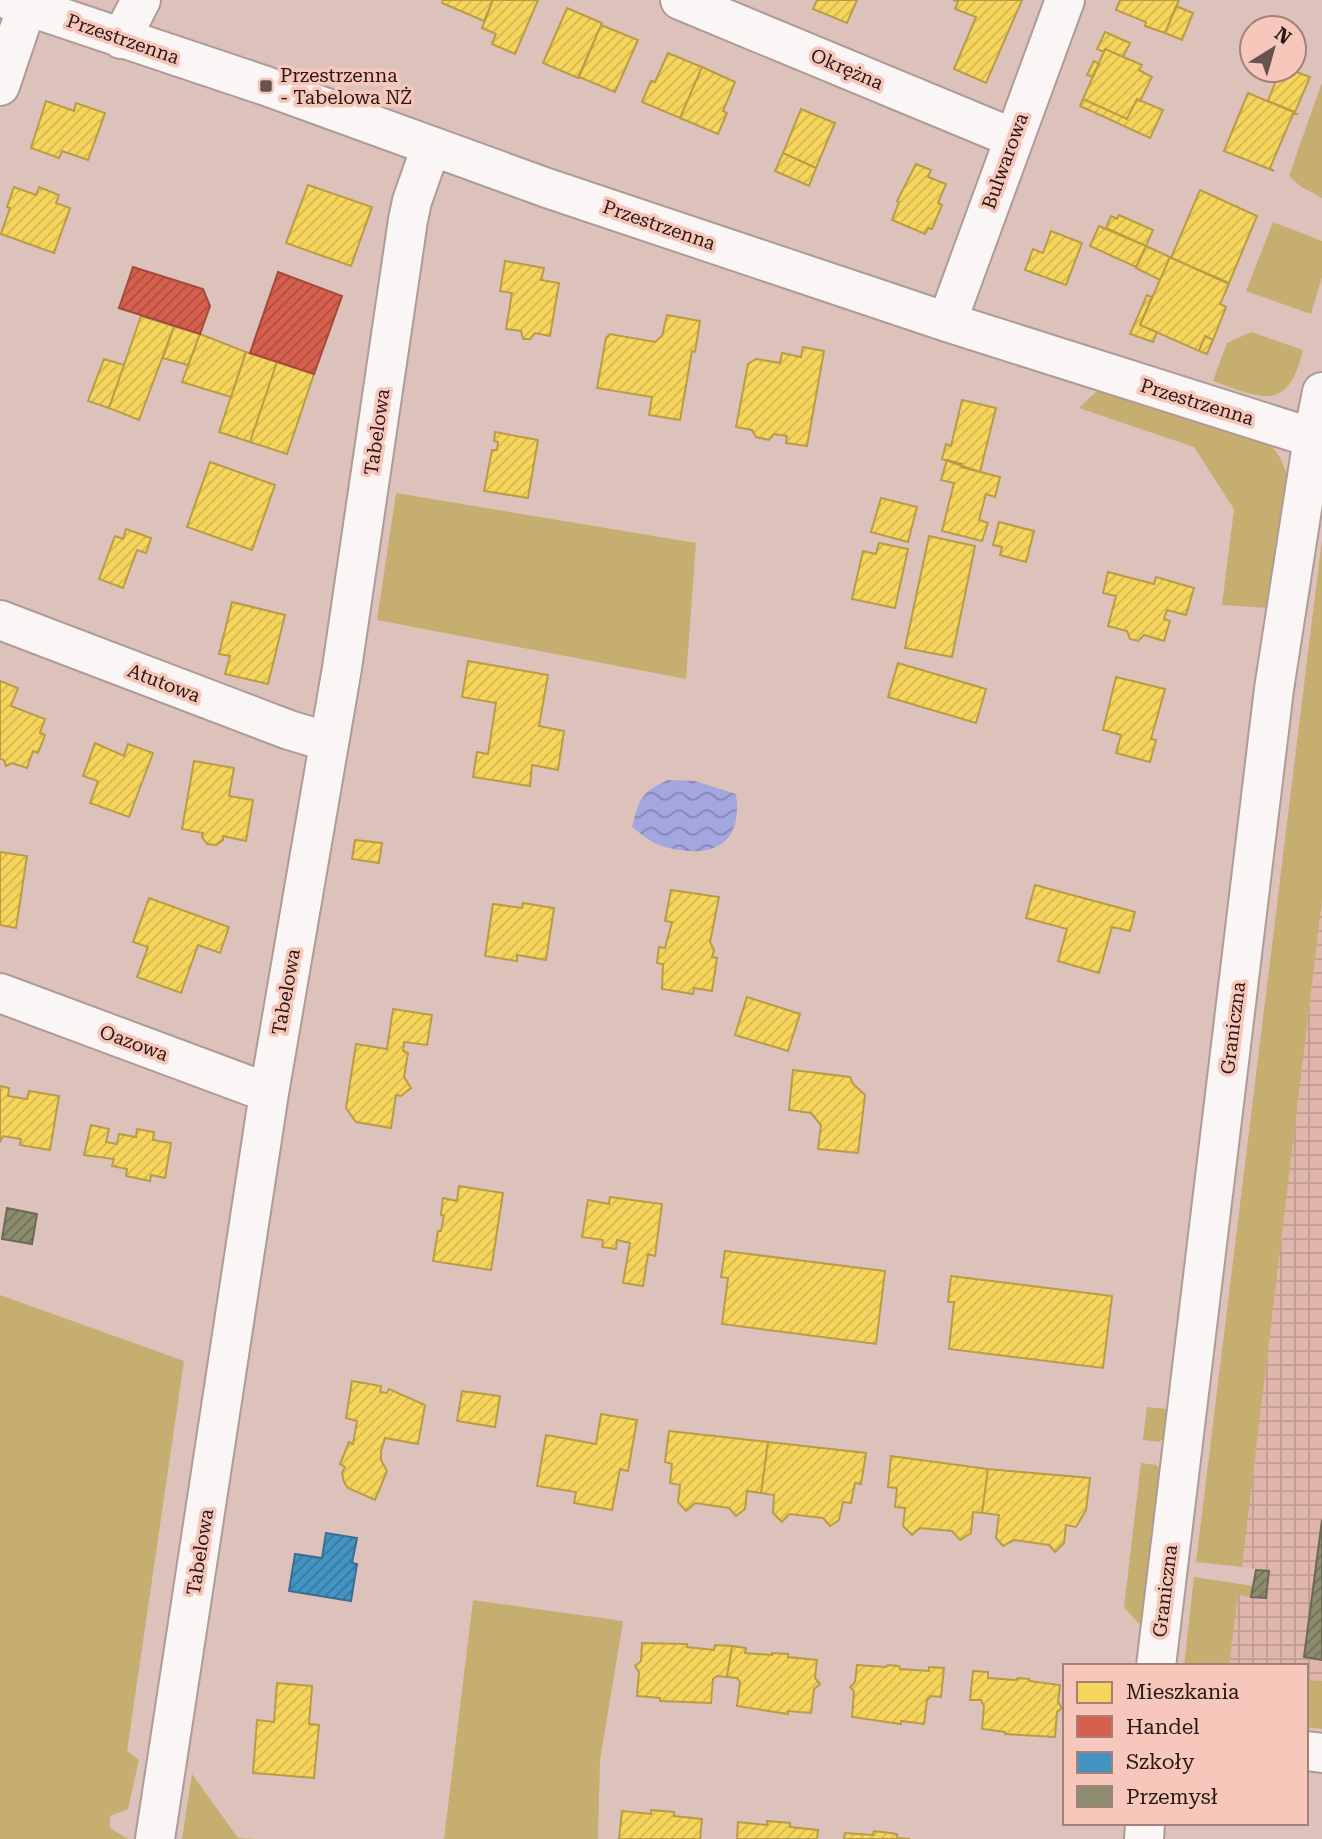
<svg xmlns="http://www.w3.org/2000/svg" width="1322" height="1839" viewBox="0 0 1322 1839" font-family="'Roboto Serif',serif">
<defs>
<pattern id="industrial-grid" width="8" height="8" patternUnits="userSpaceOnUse" patternTransform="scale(1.75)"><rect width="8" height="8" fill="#e0b6ac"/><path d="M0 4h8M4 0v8" fill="none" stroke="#c09c93"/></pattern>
<pattern id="water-waves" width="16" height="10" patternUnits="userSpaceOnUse" patternTransform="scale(1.75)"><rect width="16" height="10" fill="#a3a6df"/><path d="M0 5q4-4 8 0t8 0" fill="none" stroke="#8586b4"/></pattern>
<pattern id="homes-hatch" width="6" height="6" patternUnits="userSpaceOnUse" patternTransform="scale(1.75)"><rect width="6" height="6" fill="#f6d55c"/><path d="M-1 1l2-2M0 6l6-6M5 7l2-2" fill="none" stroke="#d3b64f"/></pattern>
<pattern id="shops-hatch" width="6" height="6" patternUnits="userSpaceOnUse" patternTransform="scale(1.75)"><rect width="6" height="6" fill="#d6604d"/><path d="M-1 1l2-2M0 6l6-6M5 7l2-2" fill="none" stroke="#ae4e3f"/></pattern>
<pattern id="schools-hatch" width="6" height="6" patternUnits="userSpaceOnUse" patternTransform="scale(1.75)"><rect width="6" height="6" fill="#4393c3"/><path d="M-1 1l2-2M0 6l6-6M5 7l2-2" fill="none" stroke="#38779d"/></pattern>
<pattern id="industry-hatch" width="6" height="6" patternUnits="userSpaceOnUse" patternTransform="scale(1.75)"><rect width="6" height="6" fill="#8c8c6e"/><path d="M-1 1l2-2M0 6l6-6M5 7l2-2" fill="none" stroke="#727159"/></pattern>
</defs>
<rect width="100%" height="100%" fill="#dcc2bb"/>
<path fill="url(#industrial-grid)" d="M1322,901v780l-16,-1v-14h-77l9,-71 28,3 3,-27 -27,-4z"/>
<path fill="#c6ad70" d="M1322,82v116l-22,-12 -11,-10z
M1273,222l49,19v36l-11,37 -65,-23z
M1251,332l52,18c-15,64 -42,48 -90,31l14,-38z
M1099,389l165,53c14,8 18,18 23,33l-19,133 -46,-3 12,-96 -40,-62 -115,-39z
M396,493l300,50 -10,136 -309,-59z
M1322,539v362l-80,666 -46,-5z
M0,1295l184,66 -57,390 12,9 -11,49 -18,7v12l18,11h-128z
M1147,1407l20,2 4,4 -3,23 -9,6 -16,-2z
M1141,1463l15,2 7,7 -18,152 -7,-1 -14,-16z
M1194,1577l59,9 -2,11 -13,-2 -9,71h-45z
M473,1600l150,21 -23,139 -2,79h-154z
M1306,1680l16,1v48l-16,-2z
M192,1774l46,64 17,1h-73z"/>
<path fill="url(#water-waves)" d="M668,780l27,1 41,13c8,56 -31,66 -77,51 -9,-3 -19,-12 -27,-18 8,-29 8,-34 36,-47z"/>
<path fill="url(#homes-hatch)" stroke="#b89c46" stroke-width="2" d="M443,0h50l-9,21 -42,-18z
M493,0h45l-23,54 -23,-10 4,-10 -14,-6z
M817,0h40l-10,23 -34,-14z
M953,0h69l-36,83 -32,-14 22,-52 -21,-8 3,-7z
M1120,0h59l-14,33 -20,-7 1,-4 -30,-12z
M1176,6l17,7 -11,27 -17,-7z
M567,8l35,15 -24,55 -35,-15z
M601,25l37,15 -23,52 -36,-15z
M1105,32l25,11 -7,14 -18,-8 -1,3 -7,-3z
M1105,49l37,16 -3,5 13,7 -12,24 -3,-2 -10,20 -44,-20z
M668,53l34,14 -22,51 -38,-16 9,-21 4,1z
M1094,61l5,3 -6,13 -6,-2z
M702,67l33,15 -12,29 4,2 -9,21 -38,-16z
M1280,70h11l19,7 -15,35 -27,-11z
M1248,93l50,21h-5l-23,54 4,3 -50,-20z
M1083,99l44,20 10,-20 26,11 -13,28 -70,-32z
M46,101l28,10 2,-8 29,10 -17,47 -26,-9 -3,7 -28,-10z
M801,109l34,14 -19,45 -33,-15z
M783,153l33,15 -7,18 -34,-15z
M916,164l15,6 -3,7 18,7 -8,19 4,2 -10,24 -4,-1 -3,6 -33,-14 7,-18 -2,-1z
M308,185l64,22 -21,59 -65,-23z
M14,187l22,8 3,-8 20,8 -3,8 14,5 -16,45 -53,-19 9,-26 -3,-1z
M1200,190l57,26 -28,67 -58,-25z
M1119,215l34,15 -7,16 -40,-18 5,-12 6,3z
M1099,226l47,20 -10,21 -46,-21z
M1051,231l31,12 -16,42 -41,-15 8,-21 10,4z
M1146,246l24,11 -10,23 -24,-12z
M1170,257l59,27 -9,20 6,3 -13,33 -8,-4 -6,15 -59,-26z
M505,261l39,7 -3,12 18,3 -9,53 -15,-3 -5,6h-7l-2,-8 -15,-2 6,-36 -12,-2z
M1147,295l5,2 -12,28 17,7 -4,10 -23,-8z
M667,315l33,6 -5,31 -3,-1 -12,69 -31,-5 3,-18 -55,-9 9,-50 4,-4 45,8 7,-6z
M141,316l33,10 -35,94 -30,-12z
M174,326l26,8 -12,31 -25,-7z
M200,334l46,18 -15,45 -49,-15z
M1205,336l8,4 -6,14 -8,-3z
M803,347l21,4 -17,95 -21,-3 1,-7 -13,-2 -5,6 -13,-3 -4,-7 -16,-3 12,-63 8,-5 24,4 2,-10 19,4z
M246,352l31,10 -27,80 -31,-10z
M104,359l20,6 -15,43 -21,-7z
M277,362l37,12 -27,80 -37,-12z
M962,400l34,8 -16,64 -38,-13 4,-15 5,2z
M495,432l43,8 -10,58 -44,-7 8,-41h5l1,-8 -4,-1z
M947,460l15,4 -1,3 39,10 -5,20 -9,-3 -7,26 9,3 -6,18 -40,-10 12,-48 -13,-3z
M210,462l65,23 -23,65 -65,-23z
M881,498l36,9 -9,35 -37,-10z
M999,522l35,9 -8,31 -26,-7 2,-8 -9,-2z
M126,529l25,9 -5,15 -9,-3 -14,38 -24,-9 16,-43 8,3z
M929,536l46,10 -23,111 -47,-9z
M879,543l29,6 -13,59 -43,-9 11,-48 13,3z
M1108,572l46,12 2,-7 38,11 -8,27 -19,-5 -3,9 6,2 -6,20 -20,-6 -6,6 -8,-2 -3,-8 -19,-5 8,-30 -13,-3z
M232,602l53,13 -17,69 -43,-10 5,-18 -11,-2z
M468,661l80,14 -9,51 25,5 -6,39 -26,-5 -2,21 -57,-9 4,-25 11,2 8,-51 -34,-6z
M898,663l88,26 -10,34 -88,-26z
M1116,677l49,12 -14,50 5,1 -6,22 -34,-9 5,-18 -18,-5z
M0,681l18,7 -7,18 34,13 -5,14 5,2 -7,18 -5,-2 -6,17 -15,-5 -6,3 -2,-6 -4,-1z
M95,743l29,13 4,-12 25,9 -24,64 -39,-14 8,-22 -15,-5z
M194,761l40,7 -5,28 24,4 -7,41 -23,-5v4l-7,5 -9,-1 -5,-7 1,-4 -21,-4z
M355,840l27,3 -3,20 -27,-4z
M0,852l27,4 -11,72 -16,-3z
M1035,885l100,27 -5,19 -18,-4 -13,46 -41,-12 9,-32 -41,-11z
M671,890l48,7 -9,45 4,8 -2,7 5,1 -5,33 -18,-3 -1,6 -31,-5 1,-25 -6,-1 2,-16 6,1 7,-26 -7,-1z
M149,898l80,29 -9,26 -22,-8 -17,48 -44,-16 11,-30 -15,-5z
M523,903l31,5 -8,52 -29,-5v6l-32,-5 8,-52 29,4z
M747,997l53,17 -12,37 -53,-16z
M393,1009l39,6 -5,30 -23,-3 -1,9 5,2 -4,24 7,11 -10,8 -5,-1 -5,33 -35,-6 -10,-14 10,-64 31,5z
M793,1070l57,7 3,7 12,11 -7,58 -40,-4 3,-24 -10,-12 -22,-3z
M0,1086l9,2 -1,8 19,3 2,-8 30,5 -9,54 -30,-5 1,-6 -18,-3 -3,6z
M91,1125l18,4 -3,13 11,2 2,-10 17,3 1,-8 17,3 -1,8 18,3 -6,35 -14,-3 -1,6 -24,-5 1,-7 -15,-3 2,-7 -30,-4z
M459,1186l44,7 -12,77 -58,-9 5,-30h3l3,-15 -3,-1 2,-17 14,3z
M610,1197l52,7 -7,52 -7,-2 -5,32 -20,-3 7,-40 -13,-3 -1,9 -14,-2 1,-7 -21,-3 6,-37 21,4z
M725,1251l160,20 -9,73 -154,-20 6,-46 -7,-1z
M951,1276l161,20 -9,72 -154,-19 5,-47h-6z
M352,1381l29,5 -1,6 7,1 2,-4 36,16 -7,39 -33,-6 -4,13v9l6,11 -12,29 -27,-12 -4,-6 -2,-9 3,-6 -5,-3 9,-22 4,2 4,-23 -11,-3z
M462,1391l38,5 -5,31 -38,-6z
M601,1414l36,6 -9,51 -8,-2 -8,41 -38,-7 2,-11 -39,-6 9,-51 50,9z
M669,1431l99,11 -7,51 -14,-2 -2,18 -9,7 -7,-8 -34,-5 -9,8 -8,-9 2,-17 -10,-2 2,-19 -7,-2z
M768,1442l98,11 -5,31 -6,-1 -4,20 -8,-1 -4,18 -9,6 -7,-8 -34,-4 -7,8 -9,-9 1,-18 -13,-2z
M891,1456l97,13 -6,44 -9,-1 -2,21 -11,7 -8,-9 -32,-3 -8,7 -9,-9 2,-18 -10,-1 2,-19 -9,-1z
M988,1469l102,9 -4,32 -10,17 -10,-2 -2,18 -9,9 -6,-7 -35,-5 -11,6 -7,-8 3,-23 -17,-2z
M642,1643l45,1v3l27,3 1,-5 17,1 -5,31 -10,-1 -4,3 -2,24 -51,-2v-3l-23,-2 2,-24 -4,-6 6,-5z
M732,1646l14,2 -1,5 27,2v-2l16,1v3l29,3 -2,18 5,6 -6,5 -3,24 -23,-2v3l-51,-8 3,-24 -3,-4 -10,-1z
M857,1665l29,2 2,-2 11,1 1,3 29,2v-4l15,1 -3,29 -10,-1 -4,4 -3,24 -23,-3v3l-49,-7 2,-25 -4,-5 5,-5z
M973,1671l15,1v6l28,2 2,-2 11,1 1,2 30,4 -2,17 4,6 -5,4 -2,25 -50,-3v-2l-23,-3 2,-23 -3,-6h-11z
M277,1683l35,3 -3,38 10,1 -5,53 -61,-5 4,-53 17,2z
M651,1810l23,2v4l28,3 -2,20h-81l3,-28 29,3z
M767,1821l23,2v4l28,3 -1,9h-80l1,-17 29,3z
M874,1831l23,3v4l13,1h-66l1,-6 28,2z"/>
<path fill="url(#shops-hatch)" stroke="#a24a3c" stroke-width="2" d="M133,267l70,22 7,17 -10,28 -81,-26z
M278,272l64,24 -28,78 -64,-21z"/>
<path fill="url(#schools-hatch)" stroke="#3b6e8e" stroke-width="2" d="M326,1533l31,5 -5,25 5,1 -6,37 -62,-10 6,-37 27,4z"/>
<path fill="url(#industry-hatch)" stroke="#6e6953" stroke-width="2" d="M7,1208l30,6 -5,30 -30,-5z
M1322,1520v140l-18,-3z
M1256,1570l13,1 -3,27 -15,-1z"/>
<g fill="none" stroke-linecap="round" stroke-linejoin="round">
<g stroke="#af9b96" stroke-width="42">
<path id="minor" d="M9,0l257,86 281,102 400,134 366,116
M680,0l333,138
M121,39l20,-39
M0,86l27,-80
M947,322l118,-322
M0,620l289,110 40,12
M0,993l269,100
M1156,1666l118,-977 39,-251 9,-46
M1306,1751l16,2
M155,1839l114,-746 73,-425 66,-448 4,-19 19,-54
M1144,1839l1,-16"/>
</g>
<use href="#minor" stroke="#faf6f5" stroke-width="38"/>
</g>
<rect fill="#67544e" stroke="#f7c7bb" stroke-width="2.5" x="259" y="79" width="14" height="14" rx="3.5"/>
<g text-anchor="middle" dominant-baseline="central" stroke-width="7" stroke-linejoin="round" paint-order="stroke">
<g font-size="19" fill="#281813" stroke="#f7c7bb">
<text transform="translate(123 39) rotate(19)">Przestrzenna</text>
<text transform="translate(847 69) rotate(23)">Okrężna</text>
<text transform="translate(1005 161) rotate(-70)">Bulwarowa</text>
<text transform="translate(659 225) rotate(19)">Przestrzenna</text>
<text transform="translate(1197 402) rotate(17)">Przestrzenna</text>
<text transform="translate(377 432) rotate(-82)">Tabelowa</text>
<text transform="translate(164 683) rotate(21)">Atutowa</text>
<text transform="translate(286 992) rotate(-80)">Tabelowa</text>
<text transform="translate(1233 1028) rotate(-83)">Graniczna</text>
<text transform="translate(134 1043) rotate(20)">Oazowa</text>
<text transform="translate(200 1552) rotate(-81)">Tabelowa</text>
<text transform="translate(1165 1591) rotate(-83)">Graniczna</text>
</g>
<g font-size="19" fill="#281813" stroke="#f7c7bb" text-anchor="start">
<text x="280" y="75">Przestrzenna<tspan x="280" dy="22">- Tabelowa NŻ</tspan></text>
</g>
</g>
<rect x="1063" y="1664" width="245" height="161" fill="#f7c7bb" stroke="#a48178" stroke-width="2"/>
<rect x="1077" y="1682" width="35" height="21" fill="#f6d55c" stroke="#a48178" stroke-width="2"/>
<text x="1126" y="1699" font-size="21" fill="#281813">Mieszkania</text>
<rect x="1077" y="1716" width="35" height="21" fill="#d6604d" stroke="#a48178" stroke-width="2"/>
<text x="1126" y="1734" font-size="21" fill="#281813">Handel</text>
<rect x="1077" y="1752" width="35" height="21" fill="#4393c3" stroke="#a48178" stroke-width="2"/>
<text x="1126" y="1769" font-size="21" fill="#281813">Szkoły</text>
<rect x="1077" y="1786" width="35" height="21" fill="#8c8c6e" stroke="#a48178" stroke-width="2"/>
<text x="1126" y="1804" font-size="21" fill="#281813">Przemysł</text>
<g transform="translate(1273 49) rotate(37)"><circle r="33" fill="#f7c7bb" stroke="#a48178" stroke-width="2"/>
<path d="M0-5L12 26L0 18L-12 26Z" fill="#67544e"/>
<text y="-10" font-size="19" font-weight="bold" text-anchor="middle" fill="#281813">N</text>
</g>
</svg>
